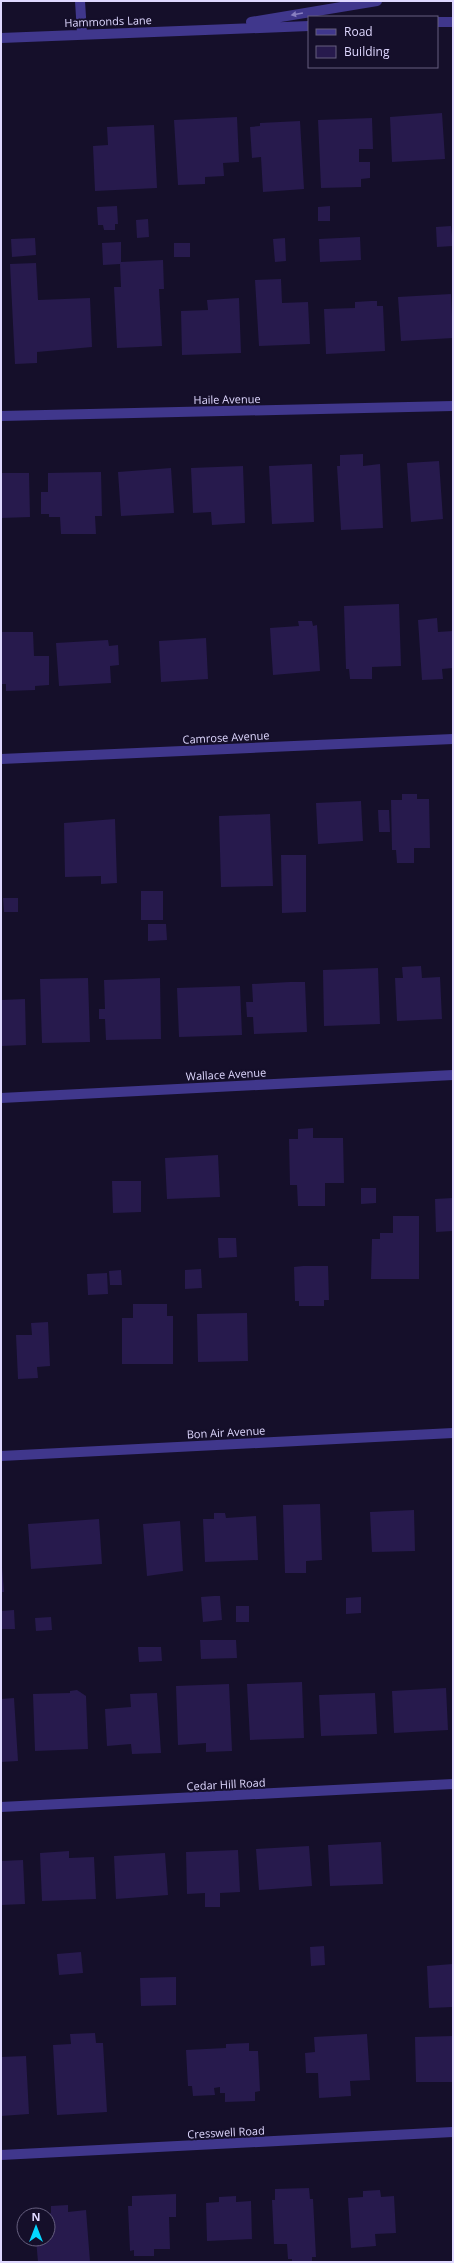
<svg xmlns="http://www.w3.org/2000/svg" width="454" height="2263" viewBox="0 0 454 2263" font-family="'Open Sans',sans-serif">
<rect width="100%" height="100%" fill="#150f2a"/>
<path fill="#271a4d" d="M442,113l3,46 -53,3 -2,-45z
M237,117l2,45 -16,1 1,13 -19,1v7l-27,1 -4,-65z
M372,118l1,31h-14v13h11v16l-9,1v8l-40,1 -3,-68z
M300,121l4,68 -41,3 -2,-35 -9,1 -2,-31 10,-1v-3z
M154,125l3,63 -62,3 -2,-45 15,-1 -1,-18z
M117,206l1,18h-3v6h-11l-1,-5h-5l-1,-18z
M330,206v15h-12v-14z
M148,219l1,18 -12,1 -1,-18z
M451,226l2,20 -16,1 -1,-20z
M360,237l1,23 -41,2 -1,-23z
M35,238l1,17 -24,2 -1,-18z
M285,238l1,23 -11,1 -2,-23z
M121,242v20l42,-2 1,29h-5l3,57 -45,2 -3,-61h7l-1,-23 -17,1 -1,-22z
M174,243h16v14h-16z
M36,263l2,37 52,-2 2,49 -55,5v11l-22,1 -5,-100z
M281,279l1,24 26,-1 2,42 -51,2 -4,-66z
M451,294l2,44 -52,3 -3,-44z
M239,298l2,55 -59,2 -1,-44 27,-1 -1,-10z
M371,301h6v5h6l2,45 -59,3 -2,-45 31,-1v-6z
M363,454v12l17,-2 3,64 -42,2 -4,-64h3v-11z
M439,461l4,58 -32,3 -4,-59z
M312,464l2,58 -42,2 -3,-58z
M243,466l2,57 -33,2 -1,-13 -18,1 -2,-45z
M171,468l3,45 -53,3 -3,-44z
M101,472l1,44h-7l1,18h-35l-1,-17h-11v-3h-8v-22h7v-19z
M1,473h28l1,44 -29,1z
M399,604l2,62 -29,1v12h-22l-1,-10h-3l-2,-63z
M437,618l1,14 15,-1v37l-11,1 1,10 -21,1 -4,-60z
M298,621h14l1,5 4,-1 3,46 -47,4 -3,-47 29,-2z
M1,632h32l1,24h15v29l-14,1v4l-29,1v-7h-5z
M206,638l2,41 -47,3 -2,-41z
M108,640l1,6 9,-1 1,20 -9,1 1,17 -52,3 -3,-43z
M402,794h15v5h12l1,49h-16v15h-17l-1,-13h-4l-1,-50h11z
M361,801l2,40 -45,3 -2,-41z
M378,810h11l1,22h-11z
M270,814l3,72 -52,1 -2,-71z
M115,819l2,64 -16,1v-8l-36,1 -1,-54z
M281,855h25v57l-24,1z
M141,891h22v29h-22z
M3,898h15v14h-14z
M148,924h18l1,16 -19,1z
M421,966l1,12 18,-1 2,42 -45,2 -2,-43h8l-1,-11z
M378,968l2,56 -56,2 -1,-56z
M88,978l2,64 -48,1 -2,-64z
M160,978l1,61 -55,1 -1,-21h-6v-10h6l-1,-29z
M290,982h15l2,50 -53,2 -1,-17h-6l-1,-15h7l-1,-18z
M240,986l2,49 -63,2 -2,-49z
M25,999l1,46 -25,1v-46z
M313,1128v10h30l1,45h-19v23h-27l-1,-21h-7l-1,-46h9v-10z
M218,1155l2,42 -53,2 -2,-41z
M112,1181h29v31l-28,1z
M361,1188h15v15l-15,1z
M453,1198v33l-17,1 -1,-33z
M393,1216h26v63h-48l1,-40h8v-6h13z
M218,1238h18l1,19 -18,1z
M303,1266h25l1,34h-5v6h-25v-5h-4l-1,-34z
M201,1269l1,19 -17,1v-19z
M121,1270l1,15h-12l-1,-14z
M107,1273l1,21 -20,1 -1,-21z
M133,1304h34v12h6v48h-51v-46h11z
M247,1313l1,48 -50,1 -1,-48z
M48,1322l2,44 -13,1 1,11 -20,1 -2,-44h16l-1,-12z
M320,1504l2,56 -16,1v12h-21l-2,-68z
M414,1510l1,41 -43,1 -2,-40z
M214,1513h11l1,5 30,-2 2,44 -53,2 -2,-43h11z
M99,1519l3,45 -71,5 -3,-45z
M180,1521l3,50 -36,5 -4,-52z
M1,1555l3,37h-3z
M214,1596h6l2,24 -19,2 -2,-25z
M361,1597v16l-15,1v-16z
M236,1606h13v16h-13z
M14,1610l1,19h-14v-18z
M51,1617l1,13 -16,1 -1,-13z
M200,1640h36l1,18 -36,1z
M138,1647h23l1,14 -23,1z
M302,1682l2,56 -54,2 -3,-56z
M229,1684l3,67 -26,1v-9l-28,2 -2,-59z
M446,1688l2,42 -54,3 -2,-42z
M77,1690l9,6 2,53 -53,2 -2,-57 37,-1v-2z
M157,1693l4,60 -29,1 -1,-10 -24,2 -2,-37 26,-2 -1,-13z
M375,1693l2,41 -56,2 -2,-41z
M14,1698l4,63 -17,1v-63z
M381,1842l2,42 -53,2 -2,-41z
M309,1846l3,40 -53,4 -3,-41z
M238,1850l2,42 -20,1v14h-15v-14l-18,1 -1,-42z
M69,1851v7l25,-1 2,42 -54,2 -2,-48z
M165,1853l3,42 -52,4 -2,-43z
M23,1860l2,44 -24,1v-44z
M324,1946l1,19 -14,1 -1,-19z
M81,1952l2,21 -24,2 -2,-21z
M453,1964v43l-24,1 -2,-42z
M176,1977v28l-35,1 -1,-28z
M95,2033l1,10h7l4,69 -50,3 -4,-70 18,-1 -1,-10z
M367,2034l3,46 -20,1 1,15 -32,2 -1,-25h-12l-1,-20 10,-1 -1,-15z
M453,2036v46h-37l-1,-45z
M249,2043v8h9l2,40 -5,1v9l-30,1v-9h-5v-6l-6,1 1,7 -22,1 -1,-10h-4l-2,-36 40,-2v-4z
M26,2056l3,58 -28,2v-59z
M309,2188l1,11h3l3,58h-4v5h-20v-3h-4l-1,-15h-13l-2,-44h3v-11z
M380,2190l1,7 13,-1 2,37 -21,1 1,12 -25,2 -3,-50 15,-1v-6z
M176,2194v23h-7l1,32h-16v7h-20v-6l-4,1 -2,-45h4v-10z
M236,2196v6l15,-1 1,38 -45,2 -1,-38 13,-1v-5z
M68,2205v7l18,-2 4,52h-52l-2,-23h12v-24l-14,-1 17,-1v-7z"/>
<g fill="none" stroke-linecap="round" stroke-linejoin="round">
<path stroke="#40378c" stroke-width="10" d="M80,1l2,32
M251,22l126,-21
M437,22h16
M1,38l308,-12
M1,416l452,-10
M1,759l452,-20
M1,1098l452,-23
M1,1456l452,-23
M1,1807l452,-23
M1,2155l452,-23"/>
</g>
<defs><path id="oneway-solid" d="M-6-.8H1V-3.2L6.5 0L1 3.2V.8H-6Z"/></defs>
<use fill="#887fc0" href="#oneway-solid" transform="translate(297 14) rotate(170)"/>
<g text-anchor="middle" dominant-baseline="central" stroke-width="4" stroke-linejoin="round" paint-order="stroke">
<g font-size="11" fill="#dfd8ff" stroke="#150f2a">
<text transform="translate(108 21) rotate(-2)">Hammonds Lane</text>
<text transform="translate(227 399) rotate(-1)">Haile Avenue</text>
<text transform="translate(226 737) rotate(-3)">Camrose Avenue</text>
<text transform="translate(226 1074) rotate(-3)">Wallace Avenue</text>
<text transform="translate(226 1432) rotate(-3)">Bon Air Avenue</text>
<text transform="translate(226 1784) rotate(-3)">Cedar Hill Road</text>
<text transform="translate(226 2132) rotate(-3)">Cresswell Road</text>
</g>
</g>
<rect width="454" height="2263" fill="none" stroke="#dfd8ff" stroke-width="4"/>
<rect x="308" y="16" width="130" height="52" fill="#150f2a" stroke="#665f7f"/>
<rect x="316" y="29" width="20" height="6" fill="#40378c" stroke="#665f7f"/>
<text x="344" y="36" font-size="12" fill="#dfd8ff">Road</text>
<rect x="316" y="46" width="20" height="12" fill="#271a4d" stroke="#665f7f"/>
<text x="344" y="56" font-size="12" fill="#dfd8ff">Building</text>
<g transform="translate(36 2227)"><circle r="19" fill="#150f2a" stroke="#665f7f"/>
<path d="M0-3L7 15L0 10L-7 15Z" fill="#04d6ff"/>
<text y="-6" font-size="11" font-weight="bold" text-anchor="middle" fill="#dfd8ff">N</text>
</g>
</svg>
